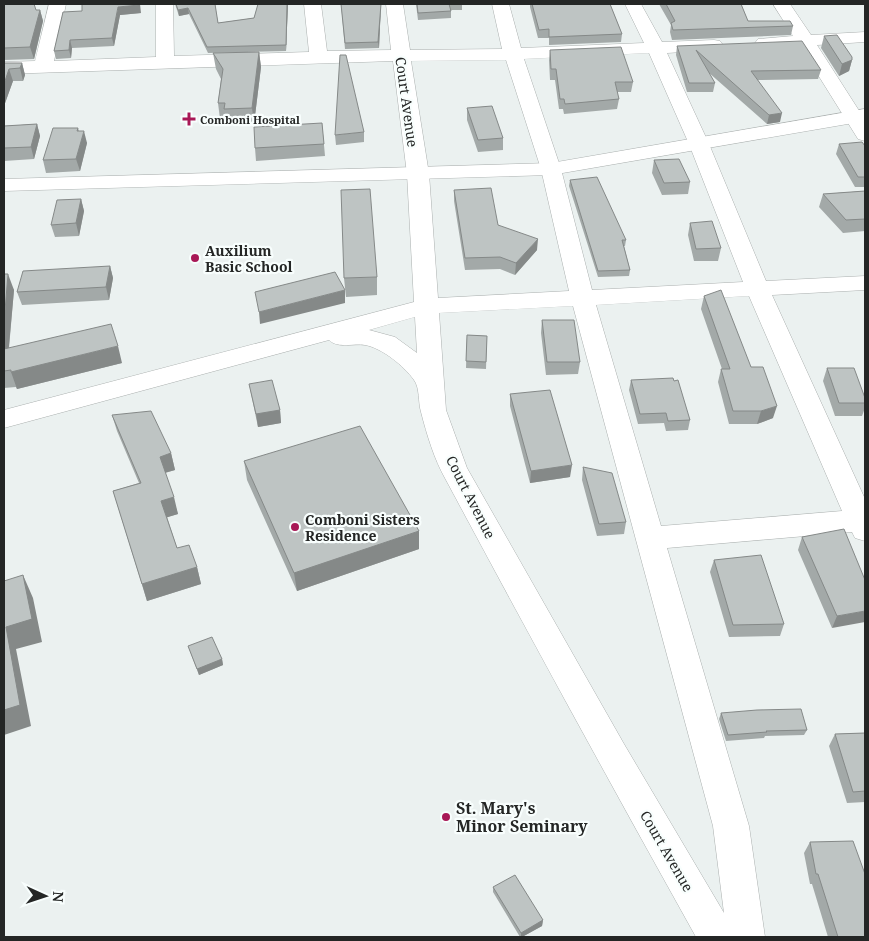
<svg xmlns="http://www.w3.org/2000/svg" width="869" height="941" viewBox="0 0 869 941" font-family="'Noto Serif',serif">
<rect width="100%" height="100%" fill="#ebf1f0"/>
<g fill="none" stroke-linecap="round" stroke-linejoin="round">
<g stroke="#abb0af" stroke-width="1">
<path id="minor" d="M49,4h17l-12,57 102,-4v-53h17l1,52 135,-4 -5,-48h17l6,47 64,-1 -5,-46h17l7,46 92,-1 -10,-45h17l12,44 123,-5 -19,-39h16l21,38 52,-2 6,1 3,4 -3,4 -6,1 -47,3 42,91 57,137 99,-5v14l-93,5 93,204v42l-10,-3 -3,-6 -185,16 82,278 16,111h-69c-85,-152 -168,-304 -250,-457 -12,-21 -19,-45 -25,-68 -3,-10 -1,-24 -7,-32 -10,-14 -32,-32 -49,-35 -11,-2 -27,4 -36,-5l-325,88v-18l410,-108 -7,-128 -14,-113 -389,13v-12l31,-1zM649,53l40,91 54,138 -151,8 -31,-121 -37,-110zM506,60l35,109 28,122 -131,7 -9,-124 -18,-113zM749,296l93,215 -181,15 -65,-221zM573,306l140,520 11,87 -100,-169 -157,-276 -21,-58 -7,-97zM415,317l2,36 -22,-16 -26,-7z
M773,4h17l21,31 54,-3v10l-48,3 48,75v21l-7,-2 -58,-93 -36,2 -6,-1 -3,-4 3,-4 35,-3z"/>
</g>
<g stroke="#abb0af" stroke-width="1">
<path id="secondary" d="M865,109v12l-314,54 -547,16v-12l547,-16z"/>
</g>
<use href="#minor" fill="#fff" fill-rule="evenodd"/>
<use href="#secondary" fill="#fff" fill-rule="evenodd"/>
</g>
<path fill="#a3a9a8" d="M4,4l32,6h4l3,11 -9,38 -30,1z
M175,4h40l3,19 36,-5 4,-14h30l-2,47 -78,2 -19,-39 -10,2z
M341,4h40l-2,44 -34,1z
M416,4h46v6h-11v8l-33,2z
M530,4h80l12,30 -1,8 -72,3v-7h-11l-8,-31z
M659,4h82l7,17 45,5 -2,9 -119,5 -2,-8 1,-7z
M63,12l78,1 -21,2 -6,31 -42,2 -1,10 -15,1 -2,-8z
M824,36l28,24 -3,11 -10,5 -18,-28z
M677,46l144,24 -3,9 -60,1 22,42 -13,2 -59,-52 7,11 -2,9h-26l-11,-37z
M550,50l83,32 -2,10h-14l2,7 -2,10 -53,5 -1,-5h-4l-4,-29h-5l-1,-20z
M259,52l2,15 -7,57 -28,1 -1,-6h-5l-2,-16 3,-24 -5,-10 -3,-16z
M4,63h18l3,12 -2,6h-10l-9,25z
M467,108l36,30v12l-25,2 -11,-32z
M322,123l3,33 -69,5 -1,-13z
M37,124l3,12 -6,23 -30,2v-35z
M78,128l1,3 8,12 -7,28 -34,2 -3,-13z
M364,132v10l-28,3 -1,-10z
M839,144l26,2v41h-10l-19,-33z
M654,160l36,22 -2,12 -26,1 -10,-22z
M570,180l56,60 -1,6h-1l6,24 -1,6 -31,1 -29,-91z
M454,190l44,35 39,25 -22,25 -15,-6 -35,1 -11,-69z
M865,191v40l-22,2 -24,-26 4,-13z
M81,199l3,12 -5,25 -24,1 -4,-12z
M690,223l31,25 -3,13h-24l-6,-26z
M110,266l3,12 -4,22 -87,5 -5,-13z
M4,274l10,16 -5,58 113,15 -105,26 -1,-2 -12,1z
M377,277v18l-31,2 -2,-19z
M704,296l47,71 22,51 -16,6h-28l-11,-42 3,-13h1l-21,-60z
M542,320l38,42 -2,12 -32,1 -5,-42z
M467,335l20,1 -1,33 -20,-1z
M827,368l38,30v10l-3,8h-27l-12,-35z
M631,380l59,40 -2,10 -22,1 -2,-8 -26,1 -9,-34z
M249,384l31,26 1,13 -23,4z
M510,394l60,83 -40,6 -20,-77z
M112,415l59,38 4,17 -10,3 13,41 -11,3 10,31 20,19 4,17 -54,17 -34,-110 26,-8 -22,-52z
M244,461l175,70v18l-122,42 -50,-111z
M583,467l43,55 -2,12 -27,2 -15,-56z
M802,537l63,43 -33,48 -34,-78z
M714,560l70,64 -4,12 -51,1 -19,-65z
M188,646l34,13 1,6 -24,10z
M721,713l86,17 -3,5 -39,1 -1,2 -38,3 -7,-22z
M865,733v69l-18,1 -18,-57 6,-12z
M810,842l55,95h-37l-16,-53h-2l-6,-31z
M493,887l50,33 -1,6 -20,11h-2l-27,-45z"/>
<path fill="#858988" d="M140,4l1,9 -21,2 -6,31 -2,-8 6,-31z
M287,4h1l-2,47v-6z
M381,4l-2,44 -1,-6z
M188,8l1,6 -10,2 -1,-6z
M40,10l3,11 -9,38 -4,-12z
M70,40l2,8 -1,10 -2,-8z
M259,52l2,15 -7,57 -2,-16z
M852,60l-3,11 -10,5 3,-12z
M22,63l3,12 -2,6 -3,-13z
M9,69l4,12 -9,25v-22z
M782,113l-2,9 -13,2 2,-9z
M37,124l3,12 -6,23 -3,-12z
M84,131l3,12 -7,28 -4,-12z
M81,199l3,12 -5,25 -3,-13z
M538,239l-1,11 -22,25 1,-12z
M110,266l3,12 -4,22 -3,-13z
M8,274l6,16 -7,77 -3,-10v-34z
M345,290v13l-85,21 -1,-12z
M118,346l4,17 -105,26 -6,-17z
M777,406l-4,12 -16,6 4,-13z
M280,410l1,13 -23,4 -2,-13z
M171,453l4,17 -11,3 -4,-16z
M572,465l-2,12 -40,6 1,-12z
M174,497l4,17 -13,4 -4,-17z
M419,531v18l-122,42 -3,-18z
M197,567l4,17 -54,17 -5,-17z
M23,575l10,23 9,44 -26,7 15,77 -27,9 2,-108z
M865,611v11l-33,6 5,-12z
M222,659l1,6 -24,10 -2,-6z
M543,920l-1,6 -20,11h-1v-4z"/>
<path fill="#bec4c3" stroke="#858988" d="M4,4h30l2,6h4l-10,37 -26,1z
M82,4h57v1l-21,2 -6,31 -42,2 -1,10 -15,1 9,-39 19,-1z
M176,4h39l3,19 36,-5 4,-14h29l-1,41 -79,2 -19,-39 -10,2z
M341,4h40l-3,38 -33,1z
M417,4h32l2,7 -33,2z
M532,4h78l12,30 -73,3v-8l-10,1z
M666,4h75l7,17h42l3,5 -120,4 -2,-7 4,-2z
M837,35l15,22v3l-10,4 -18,-28z
M802,41l19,29 -70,1 31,42 -13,2 -73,-65 19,33h-26l-12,-37z
M621,47l12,35h-18l4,17 -54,5 -1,-5h-4l-4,-30h-5l-1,-19z
M259,52l-7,56 -28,1 1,-6h-7l5,-34 -10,-16z
M340,55h6l18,77 -29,3z
M4,63h18l-2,5 -11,1 -5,15z
M492,106l11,32 -25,2 -11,-32z
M322,123l2,21 -69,4 -1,-21z
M37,124l-6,23 -27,1v-22z
M53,128h25l-1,3h7l-8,28 -33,1z
M862,142l3,4v31h-7l-19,-33z
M679,159l11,23 -26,1 -10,-23z
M597,177l29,63h-4l8,30 -32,1 -28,-91z
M491,188l7,37 40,14 -22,24 -16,-6 -35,1 -11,-68z
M370,189l7,88 -33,1 -3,-88z
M865,191v28l-19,1 -23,-26z
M81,199l-5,24 -25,2 6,-25z
M712,221l9,27 -25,1 -6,-26z
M110,266l-4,21 -89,5 6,-21z
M335,272l10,18 -86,22 -4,-20z
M4,274h4l-4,49z
M721,290l30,77h12l14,39 -16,5h-28l-12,-42h9l-26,-73z
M542,320h32l6,42h-33z
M111,324l7,22 -107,26v-2l-7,1v-22z
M467,335l20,1 -1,26 -20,-1z
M827,368h27l11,30v5h-26z
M673,378l1,3 4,-1 12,40 -22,1 -2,-8 -26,1 -9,-34z
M272,380l8,30 -24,4 -7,-30z
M550,390l22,75 -41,6 -21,-77z
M151,411l20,42 -11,4 14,40 -13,4 16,47 12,-3 8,22 -55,17 -29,-93 28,-8 -29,-68z
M360,426l59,105 -125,42 -50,-112z
M583,467l29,6 14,49 -27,2z
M844,529l21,51v31l-28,5 -35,-79z
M761,555l23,69 -51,1 -19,-65z
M23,575l9,44 -26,8 14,78 -16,5v-129z
M212,637l10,22 -25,10 -9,-23z
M801,709l6,21 -41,1 1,1 -39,3 -7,-22 36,-3z
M865,733v58l-12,1 -18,-58z
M853,841l12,33v63h-27l-20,-63h-2l-6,-32z
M515,875l28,45 -22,13 -28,-46z"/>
<g fill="#a81856" stroke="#f8fefd" stroke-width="2">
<path d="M186.5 111.5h5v5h5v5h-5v5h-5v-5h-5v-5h5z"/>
<circle cx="195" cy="258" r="5"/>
<circle cx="295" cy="527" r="5"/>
<circle cx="446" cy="817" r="5"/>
</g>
<g text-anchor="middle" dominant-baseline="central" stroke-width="4.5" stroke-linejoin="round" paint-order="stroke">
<g font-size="11" font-weight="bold" fill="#242625" stroke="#f8fefd" text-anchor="start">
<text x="200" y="119">Comboni Hospital</text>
</g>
<g font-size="14" fill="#242625" stroke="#f8fefd">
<text transform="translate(407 102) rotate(82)">Court Avenue</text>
<text transform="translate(471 497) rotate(63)">Court Avenue</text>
<text transform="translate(667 851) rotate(60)">Court Avenue</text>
</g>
<g font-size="14" font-weight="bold" fill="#242625" stroke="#f8fefd" text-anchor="start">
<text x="205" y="250">Auxilium<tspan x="205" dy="16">Basic School</tspan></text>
<text x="305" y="519">Comboni Sisters<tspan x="305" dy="16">Residence</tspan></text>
</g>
<g font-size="16" font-weight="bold" fill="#242625" stroke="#f8fefd" text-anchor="start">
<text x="456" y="808">St. Mary's<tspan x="456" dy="18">Minor Seminary</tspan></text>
</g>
</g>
<rect width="869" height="941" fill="none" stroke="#242625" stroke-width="10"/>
<g transform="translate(45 896) rotate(93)" stroke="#f8fefd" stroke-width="4" paint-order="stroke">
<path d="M0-4L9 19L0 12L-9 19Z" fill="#242625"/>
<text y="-8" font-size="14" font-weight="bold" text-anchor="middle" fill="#242625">N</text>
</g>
</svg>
